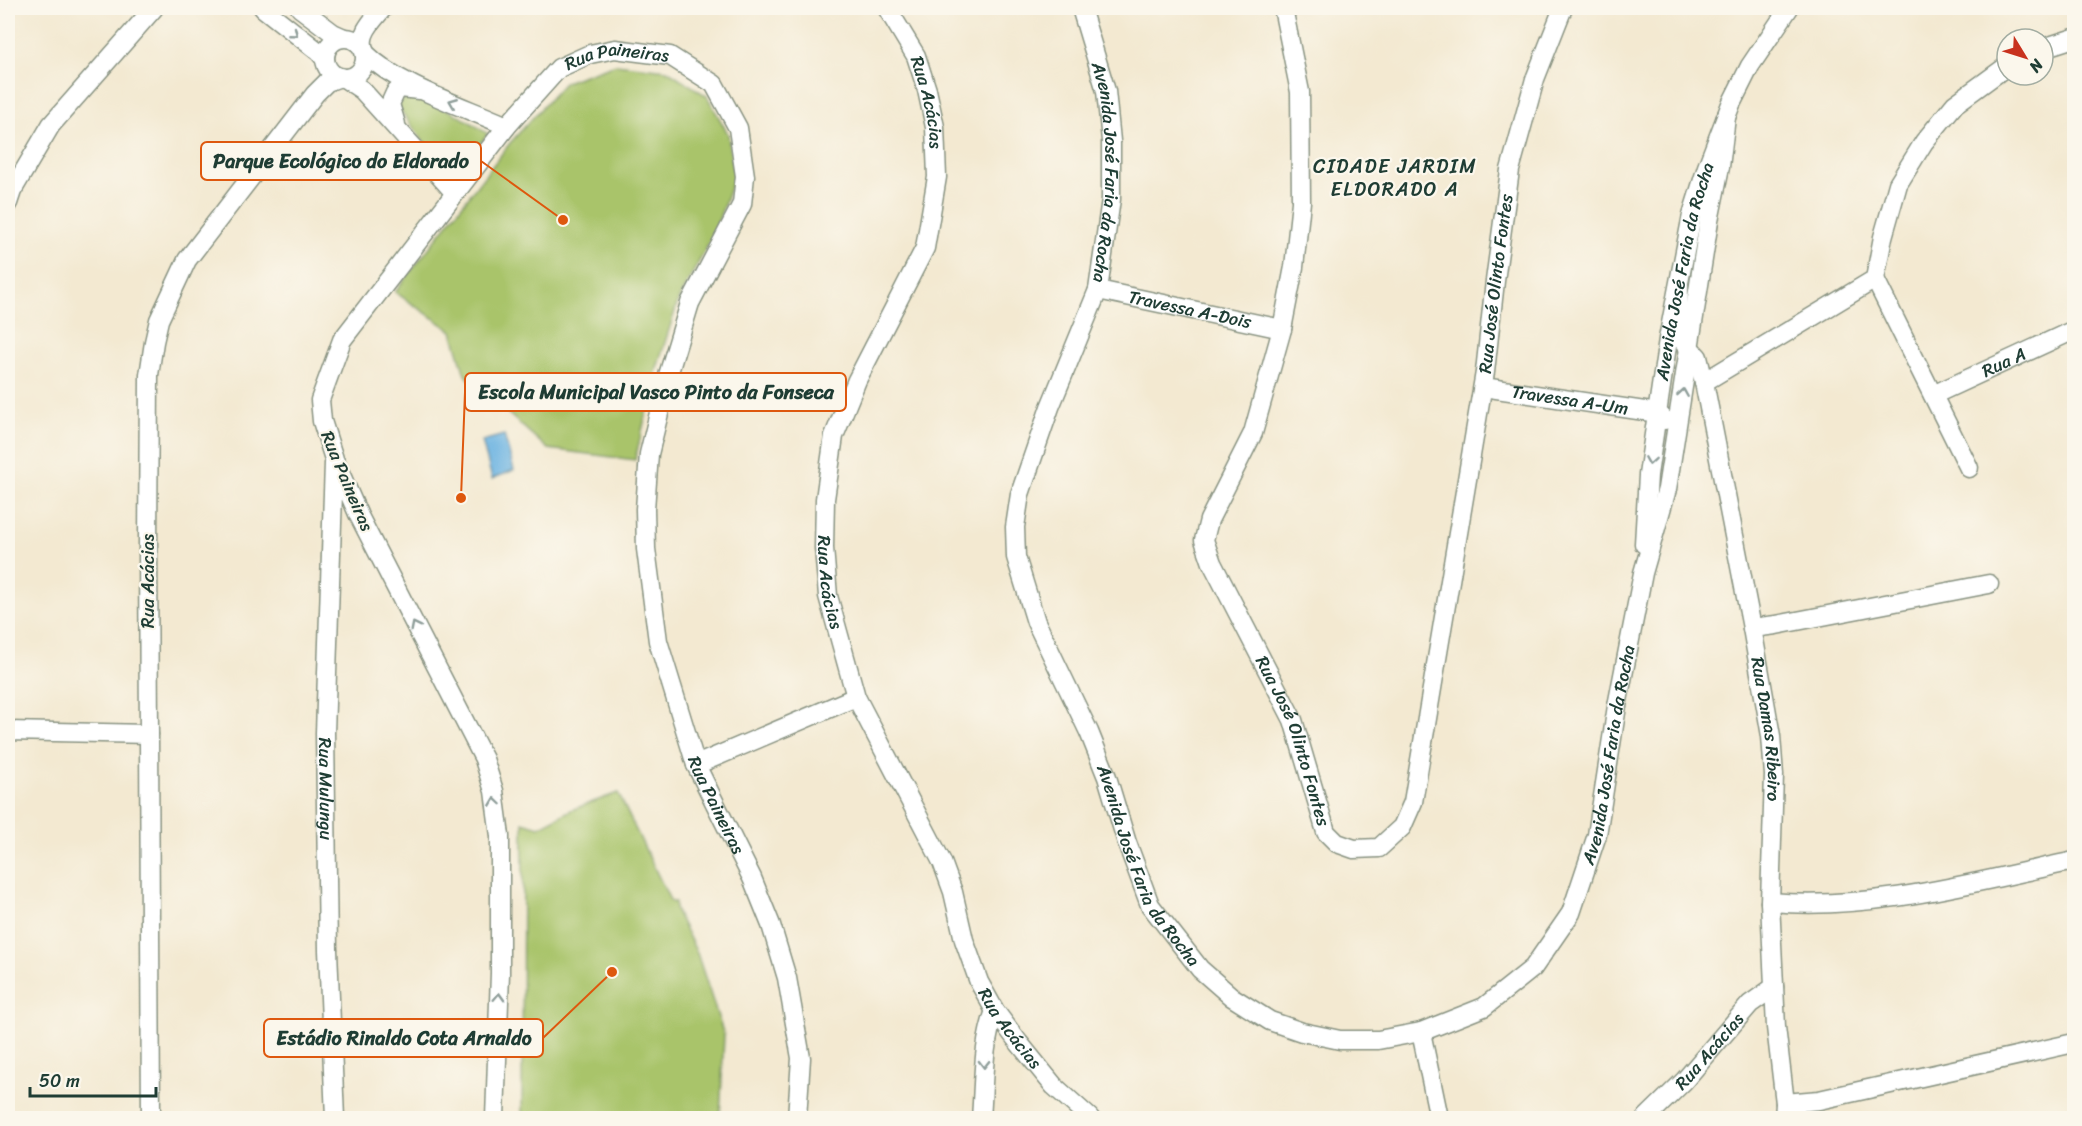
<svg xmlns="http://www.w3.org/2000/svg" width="2082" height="1126" viewBox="0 0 2082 1126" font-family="Sriracha,sans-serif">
<rect width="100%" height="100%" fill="#fbf7ec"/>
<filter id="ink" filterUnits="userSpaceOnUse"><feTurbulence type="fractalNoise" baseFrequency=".0167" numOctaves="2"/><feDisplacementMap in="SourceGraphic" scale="12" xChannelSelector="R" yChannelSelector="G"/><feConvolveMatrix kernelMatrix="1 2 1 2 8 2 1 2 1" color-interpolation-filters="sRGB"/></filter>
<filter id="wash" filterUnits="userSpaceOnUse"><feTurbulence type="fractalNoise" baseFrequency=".008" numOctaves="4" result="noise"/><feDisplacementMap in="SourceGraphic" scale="24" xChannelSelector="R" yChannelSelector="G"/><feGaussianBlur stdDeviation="1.35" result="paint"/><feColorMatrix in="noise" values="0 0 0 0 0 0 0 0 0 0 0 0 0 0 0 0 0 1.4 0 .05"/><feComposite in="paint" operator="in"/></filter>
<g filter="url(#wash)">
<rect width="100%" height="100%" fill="#f3e9d1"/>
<path fill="#a9c46b" stroke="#648050" stroke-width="1.5" d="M616,64l51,6 40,26 21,38 6,43 -21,59 -34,62 -22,70 -22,92 -87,-11 -83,-74 -13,-44 -57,-39 115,-149 55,-61z
M406,97c31,5 56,19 82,37l-34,41 -18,-16 -38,-52 2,-5z
M618,793l53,109h4v7l22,44 27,82 -4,83h-198l1,-296 16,5 32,-17z"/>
<path fill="#6ab2e1" stroke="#44788a" stroke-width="1.5" d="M504,435l10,35 -22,9 -10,-38z"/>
</g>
<g filter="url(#ink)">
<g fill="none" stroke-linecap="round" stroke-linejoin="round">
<g stroke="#899382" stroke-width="21">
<g id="minor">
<path d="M263,8l56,44 6,7"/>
<path d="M300,8l33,25 9,4"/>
<path id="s1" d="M887,8l29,48 11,34 8,37 2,50 -12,71 -68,132 -23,56 -9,63 -1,49 4,48 28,101 86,165 11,30 11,48 15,42 16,29 24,32 35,43 36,32"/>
<path id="s2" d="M1081,8l25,83 5,50v58l-13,91 -48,117 -30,87 -5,33 1,30 20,65 53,110 18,45 20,66 23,62 50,64 32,28 38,24 32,11 38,8h38l43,-8 63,-25 49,-39 38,-55 26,-78 20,-129 26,-133 24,-84 42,-268 11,-54 6,-50"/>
<path id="s3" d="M1283,8l17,84 1,110 -7,65 -12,62 -29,104 -44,87 -5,20 8,23 81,157 33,112 11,11 17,6 25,-1 23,-21 11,-25 72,-430 10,-91 15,-111 25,-91 28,-71"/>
<circle cx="345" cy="58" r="20"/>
<path d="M2043,48l31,-10"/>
<path d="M364,49c-6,-15 10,-30 19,-41"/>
<path d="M365,53c34,34 98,53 142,73"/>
<path d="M344,78l18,12 92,102"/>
<path d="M396,124l-6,-20 5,-11 5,-5 19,2"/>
<path d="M8,203l4,-12 39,-66 103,-117"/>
<path d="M1875,279l94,189"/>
<path id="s4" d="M1679,285l-1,47 4,8 16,17 6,25 48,246 19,108 3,39 -4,127 6,125 9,76 -1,15"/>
<path id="s5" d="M1098,290l184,39"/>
<path d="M1704,382l171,-103 8,-42 15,-53 26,-42 31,-38 52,-38"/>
<path id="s6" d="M1483,387l175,26 7,7"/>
<path id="s7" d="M1933,395l141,-65"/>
<path id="s8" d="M334,463l-9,270 3,217 7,168"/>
<path id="s9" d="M1644,544l4,-69 20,-136 24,-124 15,-48 24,-63 19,-38 39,-58"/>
<path d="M1752,628l24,-3 213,-41"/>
<path d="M8,731l141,3"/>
<path d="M696,765l160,-68"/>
<path d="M1770,902c103,9 205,-20 304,-41"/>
<path d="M1421,1032l18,86"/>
<path d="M1785,1103l34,-3 255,-57"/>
<path d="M151,1118l-3,-572 1,-171 5,-33 5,-22 28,-60 128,-166 12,-12 13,-5"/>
<path id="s10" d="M495,1118l5,-145v-137l-6,-45 -10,-32 -125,-243 -25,-57 -12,-38 -2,-21 22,-60 165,-214 52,-58 31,-14 25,-5 55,7 44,28 24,44 7,48 -3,28 -52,99 -21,69 -20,82 -4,55 1,40 12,92 38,124 56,113 19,47 16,53 14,80 -4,60"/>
<path d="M981,1118c3,-36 1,-72 14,-107"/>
<path id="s11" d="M1646,1118l38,-37 66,-77 24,-17"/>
</g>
</g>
<use href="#minor" stroke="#fff" stroke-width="18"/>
</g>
<defs><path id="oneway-chevron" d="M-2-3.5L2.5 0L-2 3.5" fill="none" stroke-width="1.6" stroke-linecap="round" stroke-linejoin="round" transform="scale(1.5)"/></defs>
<g stroke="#8f9e9a">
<use href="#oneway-chevron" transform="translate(294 33) rotate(39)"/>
<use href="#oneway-chevron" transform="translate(453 102) rotate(-158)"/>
<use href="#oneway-chevron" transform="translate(1683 393) rotate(-81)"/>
<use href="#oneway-chevron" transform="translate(1650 461) rotate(99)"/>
<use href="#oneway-chevron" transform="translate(415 626) rotate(-117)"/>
<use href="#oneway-chevron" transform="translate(495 802) rotate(-98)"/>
<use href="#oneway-chevron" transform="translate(499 997) rotate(-88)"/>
<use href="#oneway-chevron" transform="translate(984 1064) rotate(91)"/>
</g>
</g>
<g text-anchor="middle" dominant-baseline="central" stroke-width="4.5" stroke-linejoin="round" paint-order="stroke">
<g font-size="18" fill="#1f3d34" stroke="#fbf7ec">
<text stroke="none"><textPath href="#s10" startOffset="1230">Rua Paineiras</textPath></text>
<text stroke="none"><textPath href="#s1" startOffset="104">Rua Acácias</textPath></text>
<text stroke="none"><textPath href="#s2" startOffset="168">Avenida José Faria da Rocha</textPath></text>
<text stroke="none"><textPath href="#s9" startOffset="276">Avenida José Faria da Rocha</textPath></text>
<text stroke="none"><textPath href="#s3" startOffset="1510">Rua José Olinto Fontes</textPath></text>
<text stroke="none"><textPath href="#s5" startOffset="94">Travessa A-Dois</textPath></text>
<text stroke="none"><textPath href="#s7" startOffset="78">Rua A</textPath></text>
<text stroke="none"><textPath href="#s6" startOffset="88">Travessa A-Um</textPath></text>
<text transform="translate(347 481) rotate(67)">Rua Paineiras</text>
<text transform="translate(148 581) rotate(-90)">Rua Acácias</text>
<text stroke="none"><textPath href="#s1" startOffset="608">Rua Acácias</textPath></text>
<text stroke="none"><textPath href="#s4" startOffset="458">Rua Damas Ribeiro</textPath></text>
<text stroke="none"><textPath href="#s3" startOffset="771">Rua José Olinto Fontes</textPath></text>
<text stroke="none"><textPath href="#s2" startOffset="1626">Avenida José Faria da Rocha</textPath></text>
<text stroke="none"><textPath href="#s8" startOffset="326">Rua Mulungu</textPath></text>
<text stroke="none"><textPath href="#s10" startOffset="2094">Rua Paineiras</textPath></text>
<text stroke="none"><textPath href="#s2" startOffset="906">Avenida José Faria da Rocha</textPath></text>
<text stroke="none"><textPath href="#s1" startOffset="1094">Rua Acácias</textPath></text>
<text stroke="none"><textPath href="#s11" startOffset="92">Rua Acácias</textPath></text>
</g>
<g font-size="20" letter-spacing="1.5" fill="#1f3d34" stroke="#fbf7ec">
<text x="1395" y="166">CIDADE JARDIM<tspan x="1395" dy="23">ELDORADO A</tspan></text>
</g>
</g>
<path fill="none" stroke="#de580e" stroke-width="2" d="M563 220L481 161M461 498L465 392M612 972L543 1038"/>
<g fill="#de580e" stroke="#fbf7ec" stroke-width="2">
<circle cx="563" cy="220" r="6"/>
<circle cx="461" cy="498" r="6"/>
<circle cx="612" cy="972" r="6"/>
</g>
<g fill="#fbf7ec" stroke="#de580e" stroke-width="2">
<rect x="201" y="142" width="280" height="38" rx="6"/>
<rect x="465" y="373" width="381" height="38" rx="6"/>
<rect x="264" y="1019" width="279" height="38" rx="6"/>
</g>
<g font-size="20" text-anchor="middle" font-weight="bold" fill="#1f3d34">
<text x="341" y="168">Parque Ecológico do Eldorado</text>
<text x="656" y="399">Escola Municipal Vasco Pinto da Fonseca</text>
<text x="404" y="1045">Estádio Rinaldo Cota Arnaldo</text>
</g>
<rect width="2082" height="1126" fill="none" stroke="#fbf7ec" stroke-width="30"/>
<g transform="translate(2025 57) rotate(128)"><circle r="28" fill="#fbf7ec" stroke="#a3ada2" stroke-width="1.5"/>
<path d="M0-4.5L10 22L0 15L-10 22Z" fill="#c8321e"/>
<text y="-9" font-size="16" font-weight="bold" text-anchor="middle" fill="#1f3d34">N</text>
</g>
<path d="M30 1087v9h126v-9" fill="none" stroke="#1f3d34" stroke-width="3"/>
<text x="39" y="1087" font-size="18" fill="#1f3d34" stroke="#fbf7ec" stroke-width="4.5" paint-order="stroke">50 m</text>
</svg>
